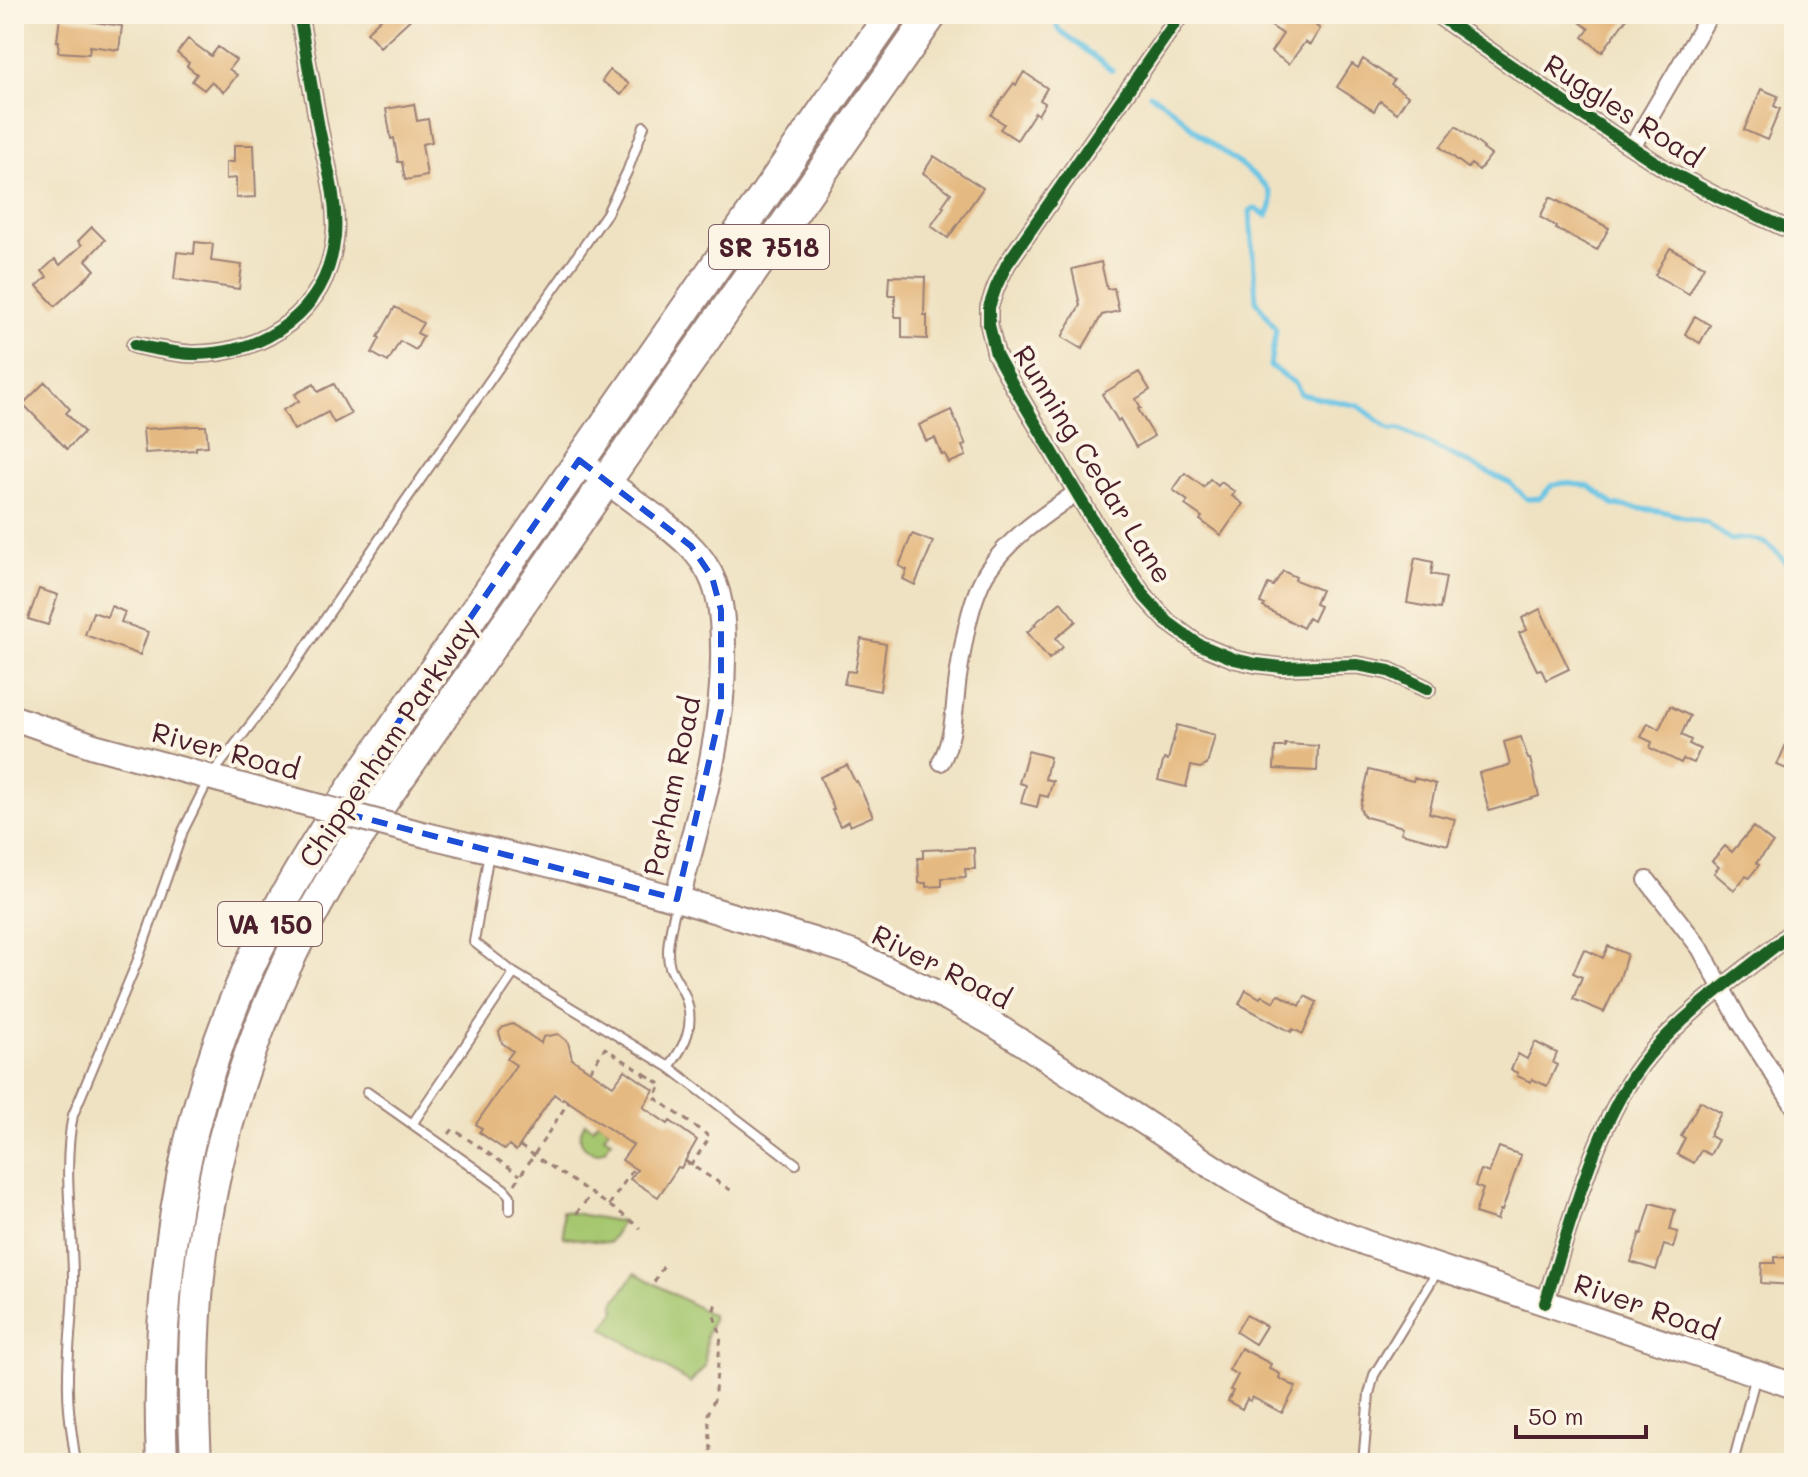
<svg xmlns="http://www.w3.org/2000/svg" width="1808" height="1477" viewBox="0 0 1808 1477" font-family="Mali,sans-serif">
<rect width="100%" height="100%" fill="#fcf5e5"/>
<filter id="ink" filterUnits="userSpaceOnUse"><feTurbulence type="fractalNoise" baseFrequency=".0125" numOctaves="2"/><feDisplacementMap in="SourceGraphic" scale="16" xChannelSelector="R" yChannelSelector="G"/><feConvolveMatrix kernelMatrix="1 2 1 2 8 2 1 2 1" color-interpolation-filters="sRGB"/></filter>
<filter id="wash" filterUnits="userSpaceOnUse"><feTurbulence type="fractalNoise" baseFrequency=".006" numOctaves="4" result="noise"/><feDisplacementMap in="SourceGraphic" scale="32" xChannelSelector="R" yChannelSelector="G"/><feGaussianBlur stdDeviation="1.8" result="paint"/><feColorMatrix in="noise" values="0 0 0 0 0 0 0 0 0 0 0 0 0 0 0 0 0 1.4 0 .05"/><feComposite in="paint" operator="in"/></filter>
<g filter="url(#wash)">
<rect width="100%" height="100%" fill="#efe2c2"/>
<path fill="#a6c770" stroke="#78734e" stroke-width="2" d="M598,1121l11,8 -5,7 7,4 -6,10 -8,3c-17,-4 -21,-16 -12,-30l8,5z
M562,1211l60,11 -13,21 -45,-6z
M635,1273l77,42v6l-6,15 -1,30 -15,17 -87,-55 13,-17 -2,-8z"/>
<g fill="none" stroke-linecap="round" stroke-linejoin="round">
<path stroke="#67c4e5" stroke-width="5" d="M1051,14l8,16 53,40
M1150,94c22,12 30,23 48,39 17,15 62,42 72,59 4,9 1,15 -3,24l-13,-8 -4,3 6,89 20,30 -6,36 26,18 5,10 58,12 31,23 11,1 109,53 17,16 13,-1 12,-13 12,-2 25,3 25,19 51,7 42,11 24,17c31,-7 44,9 63,31"/>
</g>
<g id="blocks">
<path fill="#e5ba82" d="M386,14h30l-36,33 -13,-15z
M1253,14h49l18,15 -10,16 -5,-3 -16,22 -18,-12 12,-18z
M1586,14h44l-28,38 -19,-15 6,-8 -9,-7z
M60,17l62,9 -3,24 -29,-4 -1,8 -31,-2 1,-11h-2z
M188,39l23,17 7,-9 18,13 -7,9 8,6 -13,17 -13,-10 -7,8 -12,-9 5,-7 -10,-8 2,-3 -12,-10z
M1363,59l31,21 -3,4 17,12 -11,17 -17,-12 -6,10 -37,-24 15,-23 6,4z
M610,70l19,14 -8,11 -19,-14z
M1024,72l23,16 -7,12 5,3 -7,12 -3,-3 -18,28 -17,-11 4,-5 -13,-9 23,-32 2,2z
M1761,89l17,7 -4,10 6,3 -13,31 -23,-10z
M414,104l3,17 11,-2 4,23 -10,2 5,32 -22,4 -3,-18h-4l-4,-24 -3,1 -5,-30z
M1456,126l28,22 -1,1 8,6 -12,15 -8,-6 -3,4 -28,-21z
M234,145h20l2,52 -20,1v-20l-10,1v-17h8z
M934,156l49,32 -35,50 -17,-12 13,-19 -2,-1 9,-13 -28,-20z
M1550,197l59,31 -12,22 -41,-21 1,-2 -17,-10z
M92,227l13,13 -19,20 9,10 -40,36 -18,-20 10,-9 -5,-6 13,-12 5,6 22,-20 -4,-4z
M195,242l18,2 -2,17 31,4 -3,24 -65,-10 3,-27 17,2z
M1670,248l34,18 -15,28 -34,-19z
M1101,262l6,27 7,-1 5,23 -17,4 -20,34 -20,-12 18,-32 -8,-36z
M889,276l36,1 -1,38h3v24l-25,-1v-21h-7v-22h-7z
M395,307l28,16 -6,10 6,3 -7,14 -16,-9 -12,21 -16,-9 8,-15 -2,-1z
M1695,316l15,9 -10,18 -15,-9z
M1139,372l11,18 -14,9 5,9 -3,1 16,27 -18,11 -16,-28 -2,2 -16,-27z
M45,382l25,27 -4,4 18,19 -17,17 -44,-45z
M314,384l4,8 16,-8 17,30 -17,9 -6,-11 -34,18 -11,-20 16,-9 -4,-7z
M951,410l15,35 -4,1 4,10 -17,7 -4,-9 -3,1 -7,-17 -9,3 -7,-16z
M194,426h12l2,20 -12,1v3l-51,3 -2,-24z
M1185,473l19,14 6,-8 8,7 3,-4 14,10 -3,4 11,8 -22,31 -21,-15 2,-3 -17,-12 3,-4 -15,-11z
M912,534l21,8 -18,43 -12,-6 4,-9 -8,-4z
M1415,558l18,4 -2,12 15,3 -6,32 -33,-6z
M1283,571l13,6 -1,3 26,10 -6,14 5,2 -7,15 -5,-3 -5,10 -40,-21 2,-2 -5,-2 8,-19 5,2z
M39,589l19,6 -10,30 -20,-6z
M1061,602l15,19 -20,17 7,9 -14,12 -22,-27 9,-7 -2,-1z
M111,606l14,6 -4,10 27,10 -8,23 -55,-20 8,-23 14,5z
M1540,609l29,60 -23,11 -5,-11 -4,1 -18,-37 8,-3 -5,-12z
M861,639l25,5 -6,47 -36,-7 3,-13 8,1z
M1670,706l20,10 -9,19 10,5 -2,4 11,5 -6,14 -11,-4 -2,4 -31,-15 2,-6 -11,-5 7,-14 11,6z
M1177,725l38,10 -8,30 -7,3 -9,-2 -5,21 -28,-7 6,-21 4,1z
M1794,726v46l-17,-7z
M1521,737l7,22h2l9,37 -50,15 -10,-38 31,-8 -6,-23z
M1285,744l33,2 -1,25 -43,-2 1,-22h10z
M1028,751l22,6 -5,22 8,2 -5,16 -8,-2 -3,12 -16,-4 5,-18 -7,-2z
M847,765l8,17 2,-1 16,35 -23,10 -2,-5 -8,5 -8,-16 2,-1 -14,-32z
M1369,770l44,11 1,-3 22,6 -7,29 26,6 -7,26 -47,-12 2,-6 -37,-10 -3,-2 -3,-7z
M1753,827l20,16 -17,20 3,2 -10,13 -3,-2 -12,14 -20,-17 5,-6 -7,-6 13,-15 7,6z
M974,848l1,21h-10l1,8 -24,1v8l-16,1v-4h-7l-1,-25h5v-8z
M1608,946l19,8 -7,24 -16,34 -31,-13 9,-22 -9,-4 11,-24 19,9z
M1246,990l14,8 2,-3 12,7 4,-8 22,12 5,-10 12,6 -14,32 -10,-5 -2,3 -52,-28z
M513,1024l28,19 2,-6 15,-3 10,8 4,17 41,27 12,-16 29,20 -11,17 25,17 2,-3 27,19 -16,28 -3,-1 -20,30 -28,-18 7,-9 -15,-10 11,-15 -70,-47 -1,2 -8,-6 -38,57 -7,-6 -4,5 -26,-18 3,-3 -6,-5 40,-59 -9,-6 6,-8 -11,-8 -3,-11 4,-5z
M1535,1042l22,11 -4,10 4,2 -10,21 -15,-7 -1,3 -14,-6 1,-3 -7,-3 7,-16 9,5z
M1700,1101l21,12 -12,23 9,4 -8,15 -9,-5 -7,13 -17,-9 8,-16 -4,-2z
M1499,1147l22,8 -19,56 -2,-1 -3,10 -22,-7 8,-24 -8,-3 6,-16 8,3z
M1651,1203l24,7 -5,20 8,2 -5,16 -9,-3 -8,25 -25,-8 9,-29 2,1z
M1775,1257l15,1 -1,3h5v24l-33,-2 1,-20h13z
M1246,1315l20,11 -11,18 -19,-12z
M1241,1348l30,16 -2,4 11,6 -1,4 17,9 -14,26 -30,-16 -2,4 -3,-2 -5,10 -14,-8 5,-10 -3,-1 8,-15 -9,-5z"/>
</g>
</g>
<g filter="url(#ink)">
<use href="#blocks" fill-opacity="0" stroke="#9c8076" stroke-width="2"/>
<g fill="none" stroke-linecap="round" stroke-linejoin="round">
<g stroke="#9c8076" stroke-width="12">
<path id="lane" d="M489,852l-15,90 40,31 155,94 127,97
M669,1067c17,-23 27,-42 16,-71 -4,-10 -11,-19 -15,-29 -6,-19 3,-44 6,-63
M367,1092l137,97 6,7v14
M413,1123l101,-150
M76,1463c-4,-29 -9,-56 -8,-85 0,-33 5,-65 5,-98 0,-55 -11,-110 0,-165l64,-153 46,-131 27,-54 62,-80 132,-194 203,-290 20,-41 17,-46
M1363,1463l6,-69 5,-19 63,-103
M1733,1463l23,-88"/>
</g>
<g stroke="#9c8076" stroke-width="20">
<path id="street" d="M1181,14l-174,250 -11,23 -7,20v18l7,29 18,33 80,135 51,75 23,25 30,22 36,15 22,5 26,3 75,-2 32,6 38,18
M1436,14l138,95 93,61 51,27 76,35
M1632,147l78,-133
M135,345c20,4 41,9 61,9 71,-1 132,-44 139,-118 3,-36 -9,-73 -16,-108 -7,-38 -13,-76 -20,-114
M941,762c14,-26 13,-56 17,-85 5,-32 12,-79 30,-107 22,-33 58,-56 89,-78
M1647,880l53,68 40,74 54,84
M1545,1303c25,-77 51,-186 104,-248 37,-43 86,-77 130,-112l15,-14"/>
</g>
<g stroke="#9c8076" stroke-width="28">
<path id="secondary" d="M593,471c23,17 46,34 69,51 16,13 32,25 43,43 16,24 18,54 18,82 2,87 -24,169 -46,252
M14,718l80,28 200,54
M426,835l142,34 109,30 136,41 40,13 96,46 46,26 241,157 47,26 40,18 43,17 428,143"/>
</g>
<g stroke="#9c8076" stroke-width="34">
<path id="highway" d="M162,1463c-8,-185 20,-365 104,-531 27,-53 58,-102 91,-151l534,-767
M196,1463c-3,-55 -3,-110 1,-165 13,-164 71,-324 161,-461l574,-823"/>
</g>
<path stroke="#9c8076" stroke-width="3" stroke-dasharray="6 6" stroke-linecap="butt" d="M590,1071l15,-23 40,26 -4,7
M645,1074l17,11 -8,12 56,40 -19,28
M449,1134l4,-5 67,46
M520,1146l102,68 18,14
M685,1161l47,30
M515,1184l54,-83
M609,1205l25,-37
M577,1214c3,-9 11,-13 15,-20
M654,1282l11,-18
M712,1463l-4,-49 6,-14 7,-64 -8,-23 4,-14"/>
<use href="#lane" stroke="#fff" stroke-width="8"/>
<use href="#street" stroke="#fff" stroke-width="16"/>
<use href="#secondary" stroke="#fff" stroke-width="24"/>
<use href="#highway" stroke="#fff" stroke-width="30"/>
<g stroke="#9c8076" stroke-width="28" stroke-linecap="butt">
<path id="secondary-bridge" d="M294,800l132,35"/>
</g>
<use href="#secondary-bridge" stroke="#fff" stroke-width="24"/>
<g stroke="#fcf5e5" stroke-width="17">
<path id="cycleway" d="M1181,14l-174,250 -11,23 -7,20v18l7,29 18,33 80,135 51,75 23,25 30,22 36,15 22,5 26,3 75,-2 32,6 38,18
M1436,14l138,95 93,61 51,27 76,35
M135,345c20,4 41,9 61,9 71,-1 132,-44 139,-118 3,-36 -9,-73 -16,-108 -7,-38 -13,-76 -20,-114
M1545,1303c25,-77 51,-186 104,-248 37,-43 86,-77 130,-112l15,-14"/>
</g>
<use href="#cycleway" stroke="#1b5e20" stroke-width="12"/>
</g>
</g>
<path fill="none" stroke="#1d4ed8" stroke-width="6" stroke-dasharray="16 10" stroke-linejoin="round" d="M579,460l112,86 21,31 9,33v100l-44,189 -340,-88z"/>
<g text-anchor="middle" dominant-baseline="central" stroke-width="8" stroke-linejoin="round" paint-order="stroke">
<g fill="#fcf5e5" stroke="#7f5f63" stroke-width="2">
<rect x="709" y="225" width="120" height="44" rx="6"/>
<rect x="218" y="902" width="104" height="44" rx="6"/>
</g>
<g font-size="26" font-weight="bold" fill="#4a1f2b">
<text x="769" y="247">SR 7518</text>
<text x="270" y="924">VA 150</text>
</g>
<g font-size="28" fill="#4a1f2b" stroke="#fcf5e5">
<text transform="translate(1624 110) rotate(33)">Ruggles Road</text>
<text transform="translate(1094 464) rotate(58)">Running Cedar Lane</text>
<text transform="translate(387 742) rotate(-56)">Chippenham Parkway</text>
<text transform="translate(226 750) rotate(15)">River Road</text>
<text transform="translate(671 786) rotate(-78)">Parham Road</text>
<text transform="translate(942 966) rotate(27)">River Road</text>
<text transform="translate(1647 1306) rotate(19)">River Road</text>
</g>
</g>
<rect width="1808" height="1477" fill="none" stroke="#fcf5e5" stroke-width="48"/>
<path d="M1516 1425v12h130v-12" fill="none" stroke="#4a1f2b" stroke-width="4"/>
<text x="1528" y="1425" font-size="24" fill="#4a1f2b" stroke="#fcf5e5" stroke-width="6" paint-order="stroke">50 m</text>
</svg>
